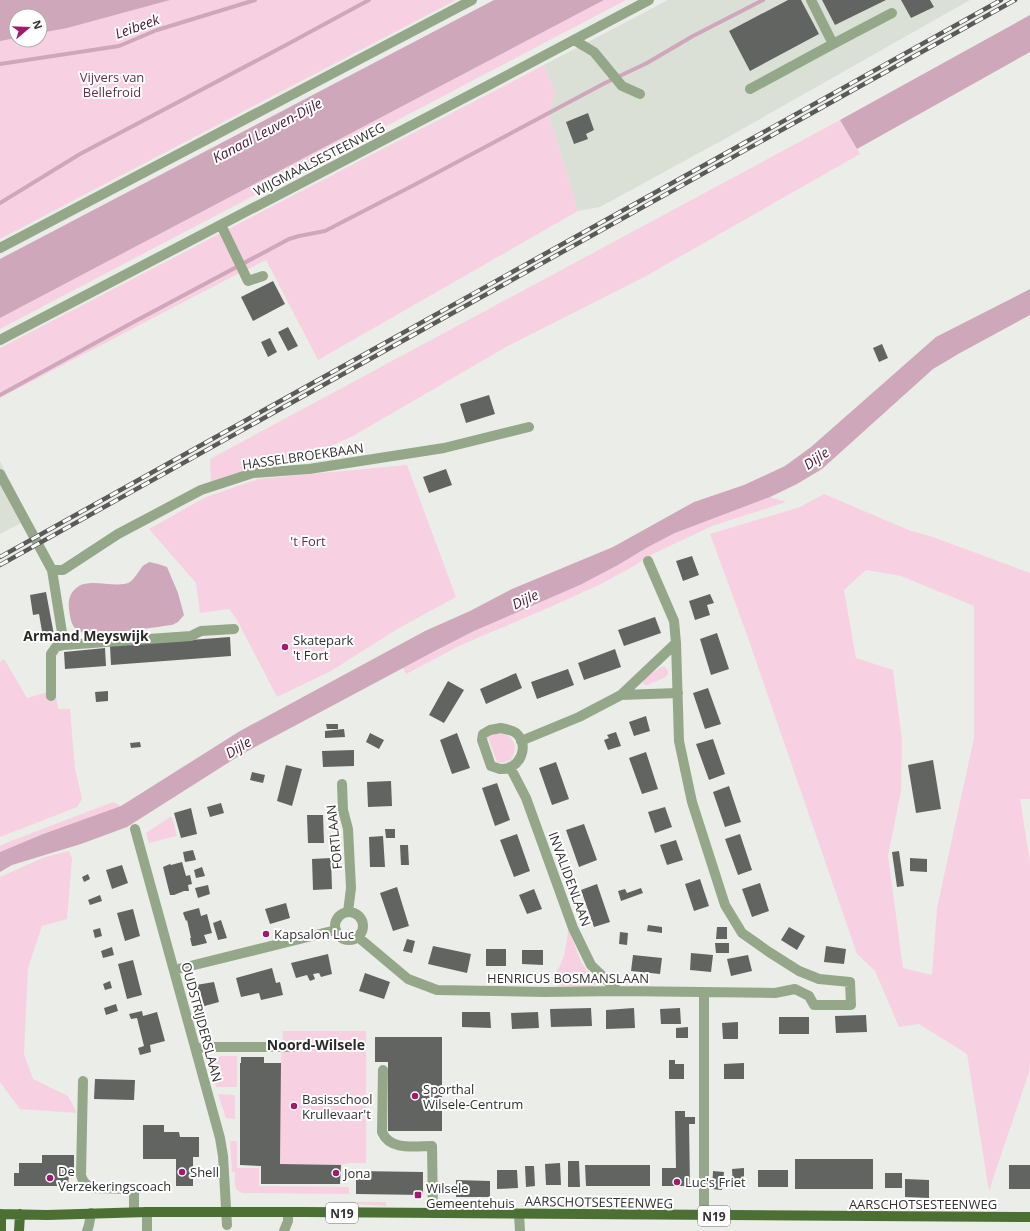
<svg xmlns="http://www.w3.org/2000/svg" width="1030" height="1231" viewBox="0 0 1030 1231" font-family="'Open Sans',sans-serif">
<rect width="100%" height="100%" fill="#ebede9"/>
<path fill="#dae0d6" d="M668,0h302l-240,136 -130,71 -22,4 -30,-98 7,-19 -11,-29z
M0,461l29,58 -29,15z"/>
<path fill="#f7d1e2" fill-rule="evenodd" d="M0,0h456l-456,239zM16,16h24v24h-24z
M604,0h22l-626,329v-11z
M544,65l11,29 -7,19 30,98 -260,149 -52,-100 -42,21 -224,117v-50z
M840,120l20,34 -214,122 -140,71 -153,89 -51,23 -91,24 -1,-24z
M407,465l49,132 -57,31 -68,43 -54,26 -41,-79 -7,-9 -29,4 -4,-30 -47,-54 57,-32 52,-18z
M824,494l87,37 19,5 100,37v226h-10l10,63v202l-1,8 -40,119 -22,-137 -48,-30 -20,3 -24,-56 -18,-17 -110,-319 -37,-101 90,-27zM866,570l35,6 73,30v132l-37,170 -5,67 -29,-7 -15,-112 13,-65 1,-51 -9,-70 -37,-12 -12,-68z
M770,497l16,5 -74,24 -59,28 -21,13 -31,17 -53,24 -87,37 -55,29 -3,-6 71,-37 106,-46 38,-20 30,-18 27,-14z
M4,659l23,39 28,-8 3,19h12l5,60 7,30 -5,8 -77,30v-175z
M661,667h4l3,4v4l-4,3 -17,7 -4,-1 1,-6z
M501,733c15,5 17,14 10,27l-9,3 -5,-1 -9,-25 2,-2z
M113,802l8,4 -78,28 -43,18v-6l11,-5z
M170,817h2l5,18 -1,1 -27,7 -3,-10z
M69,851l3,8 -5,60 -25,7 -14,42 -4,86 9,25 35,17 9,17 -57,-4 -20,-27v-205l45,-20z
M569,930l12,32 7,10 7,8v4l-3,3 -33,-1 -5,-3 -2,-6c12,-12 14,-29 16,-46z
M283,1031h83v132h-17l-8,2 -61,-1 1,-101z
M221,1056h16v31h-21l-8,-28h8z
M218,1094l17,1v24l-9,-1z
M230,1141h7v27h22v18l90,1v7l-106,-1c-11,-3 -8,-12 -8,-21h-3z
M329,1202h57v4z"/>
<path fill="#cfa7ba" d="M0,0h170l-103,28 -27,5v-17h-24v22l-16,3z
M494,0h110l-604,318v-59z
M1030,15v37l-173,97 -17,-29z
M1030,289v26l-70,38 -27,16 -111,100 -25,15 -27,13 -95,36 -27,14 -30,18 -38,20 -106,46 -41,21 -191,102 -115,73 -46,17 -69,21 -12,7v-20l43,-18 78,-28 119,-75 185,-100 45,-20 42,-22 101,-42 81,-45 50,-17 41,-19 26,-19 125,-110z
M149,562l9,2 9,3 11,26 6,22 -6,7 -6,3c-16,2 -84,13 -94,6 -7,-5 -8,-14 -9,-22 -1,-10 1,-17 10,-23 12,-8 39,3 51,-4 5,-4 8,-10 12,-15 1,-2 5,-3 7,-5z"/>
<g fill="none" stroke-linecap="round" stroke-linejoin="round">
<path stroke="#cfa7ba" stroke-width="4" d="M0,64l119,-18 38,-16 98,-30
M0,203l80,-49 206,-109 83,-45
M0,395l128,-70 161,-86 10,-3 26,-5 89,-46 191,-102 42,-20 46,-27 70,-36"/>
</g>
<path fill="#626461" d="M788,0h13l18,34 -69,37 -21,-40z
M822,0h64l-51,25z
M901,0h29l4,7 -23,11z
M588,113l6,17 -8,4 2,5 -14,5 -8,-22z
M273,281l12,23 -32,17 -12,-24z
M288,327l10,19 -10,5 -10,-19z
M270,338l7,14 -9,5 -7,-15z
M882,344l6,14 -9,4 -6,-14z
M489,395l6,19 -29,9 -6,-19z
M446,469l6,16 -23,8 -6,-16z
M692,556l7,19 -16,6 -7,-20z
M46,592l8,43 -11,2 -4,-23 -6,1 -3,-20z
M710,594l4,9 -7,2 3,10 -15,5 -6,-19z
M655,617l6,16 -37,13 -6,-16z
M717,633l12,36 -18,6 -11,-36z
M230,637l1,19 -120,9 -1,-19z
M105,648l1,18 -41,3 -1,-17z
M615,649l6,18 -37,13 -6,-17z
M568,669l6,16 -37,14 -6,-17z
M516,673l6,15 -36,16 -6,-15z
M448,681l16,9 -20,33 -15,-8z
M708,688l13,36 -16,5 -12,-36z
M108,691v10l-12,1 -1,-10z
M646,716l4,15 -16,5 -5,-14z
M326,724h12v5h-11z
M344,729l1,8 -20,1v-7z
M616,732l5,14 -13,4 -4,-10 5,-2 -2,-3z
M370,733l14,7 -5,9 -13,-7z
M457,733l13,35 -18,6 -12,-34z
M713,739l12,35 -16,6 -13,-36z
M140,742l1,5 -10,1 -1,-5z
M354,750v16l-31,1 -1,-16z
M646,752l12,37 -16,5 -13,-36z
M933,760l8,49 -25,4 -8,-48z
M556,762l13,37 -17,6 -13,-37z
M286,765l16,4 -10,37 -15,-5z
M252,772l13,3 -2,8 -13,-3z
M391,781l1,25 -24,1 -1,-25z
M497,783l13,37 -15,6 -13,-38z
M729,786l12,36 -16,5 -12,-35z
M221,803l3,10 -14,4 -3,-10z
M665,807l7,20 -17,6 -7,-21z
M191,808l6,26 -16,4 -7,-25z
M307,815h16l1,28h-16z
M584,824l13,36 -18,7 -13,-37z
M385,829h10v9h-9z
M517,834l13,37 -16,6 -14,-37z
M740,834l12,36 -14,5 -13,-36z
M383,836l2,31h-15l-1,-30z
M676,840l7,20 -16,5 -7,-20z
M400,845h8l1,20h-8z
M193,850l3,10 -11,2 -2,-10z
M899,851l5,35 -7,1 -5,-35z
M331,858l1,31 -19,1 -1,-31z
M910,858l17,1v13l-17,-1z
M182,862l4,14 4,-1 2,9 -4,1 1,6h-5l-10,4h-4l-7,-28 7,-3 1,1z
M122,865l6,18 -16,6 -6,-19z
M202,867l3,9 -9,2 -2,-8z
M88,874l2,5 -6,3 -2,-5z
M700,879l9,27 -15,5 -9,-27z
M760,883l9,28 -17,6 -10,-28z
M597,884l13,38 -16,5 -13,-37z
M208,885l2,9 -12,4 -3,-10z
M397,887l12,39 -16,5 -13,-38z
M641,888l2,5 -22,8 -3,-10 7,-2 2,4z
M534,889l8,20 -15,5 -8,-19z
M100,895l2,6 -12,4 -2,-5z
M286,903l4,15 -20,6 -5,-15z
M199,908l2,8 6,-2 5,19 -8,2 3,8 -13,3h-2l-2,-8h1l-4,-18 -1,1 -3,-8 1,-1z
M133,909l7,27 -15,5 -8,-28z
M221,920l6,18 -9,2 -5,-17z
M648,925l14,2v6l-15,-2z
M717,927h10v12h-11z
M789,927l16,9 -8,14 -16,-10z
M100,928l2,8 -7,2 -2,-8z
M620,932l8,1 -1,12 -8,-1z
M407,939l8,2 -3,12 -9,-2z
M715,943h14v10h-13z
M433,946l38,8 -4,19 -39,-9z
M826,946l20,3 -2,15 -20,-2z
M112,947l2,8 -11,3 -2,-7z
M486,949h20v17h-20z
M522,950h21v15l-21,-1z
M691,953l22,2 -2,17 -21,-2z
M328,954l4,20 -11,3 -2,-4 -6,1 2,5 -5,2 -3,-6 -11,3 -5,-15z
M633,955l29,3 -2,16 -29,-3z
M748,955l4,16 -21,5 -4,-17z
M133,960l9,35 -15,4 -9,-35z
M272,968l4,15 4,-1 3,13 -22,5 -2,-7 -18,4 -5,-19z
M365,973l25,9 -6,17 -25,-8z
M110,981l2,7 -7,2 -2,-6z
M214,982l5,20 -18,5 -5,-22z
M116,1004l2,7 -12,4 -2,-7z
M591,1008l1,18 -41,1 -1,-18z
M634,1008l1,20 -29,1v-19z
M680,1008l1,16h-20l-1,-15z
M142,1011l1,5 14,-4 8,29 -15,4 1,7 -11,3 -2,-7 6,-2 -7,-28 -6,1 -2,-5z
M462,1012h28l1,16 -29,-1z
M538,1012l1,16 -27,1 -1,-16z
M866,1015l1,17 -31,1 -1,-17z
M779,1017h30v17h-30z
M738,1022v17h-15l-1,-16z
M688,1027v11h-12v-10z
M375,1037h67v94h-54v-69h-13z
M241,1057h23v6h17l-1,101 61,1 -1,19h-79v-18l-21,-1v-102h1z
M669,1060h6v4h9v15h-15z
M744,1063v16h-20v-15z
M95,1079l40,1 -1,20 -40,-1z
M675,1111h10v6h10v7h-6l1,62h-28v-18h14z
M143,1125h21v7h15l1,5h19v20h-6v29h-17v-27h-33z
M42,1155h32v20h-5l-1,11h-54v-13h5v-10h23z
M795,1159h78v30h-78z
M568,1161h11l1,26h-12z
M560,1163l1,22h-15l-1,-21z
M585,1165h65v21h-64z
M1009,1165h21v24h-21z
M525,1166h9l1,20 -9,1z
M744,1168v19h-11l-1,-18z
M497,1170h20l1,18 -21,1z
M758,1170h30v17h-30z
M356,1171l67,1v23l-67,-1z
M713,1171l11,1 -2,18 -10,-1z
M885,1173h17v15h-17z
M905,1179l24,1v18l-24,-1z
M456,1180l34,1v16h-34z"/>
<g fill="none" stroke-linecap="round" stroke-linejoin="round">
<path stroke="#94a889" stroke-width="10" d="M574,40l20,12 28,34 18,8
M833,44l59,-31
M750,89l83,-45 -22,-44
M221,225l27,56 15,-5
M0,248l472,-248
M0,340l487,-254 162,-86
M0,474l52,96 12,75 127,-9 10,-5 33,-2
M52,570h11l55,-36 83,-44 52,-17 56,-4 135,-21 85,-21
M621,695l57,-2
M51,696v-42l5,-7 8,-2
M501,728c5,1 11,2 15,5 15,13 3,38 -16,36 -3,-1 -6,-2 -9,-3l-9,-26 1,-6 7,-4z
M521,741l58,-24 42,-22 55,-52
M510,767l16,31 47,130 18,37 27,26
M342,784l1,26 5,19 3,59 -3,24
M135,829l85,309 3,18 4,69
M335 926a14 14 0 1 1 28 0a14 14 0 1 1-28 0Z
M358,937l50,42 29,11 108,2 73,-1 157,2 20,-4 14,7 5,9h37l-1,-23 -31,-3 -20,-8 -30,-19 -27,-19 -17,-28 -33,-103 -13,-61 -3,-98 -2,-22 -26,-60
M174,970l162,-40
M196,1049l10,-2h88
M383,1070l-1,62c8,19 33,14 50,14l1,67
M83,1081l-2,94c2,8 5,10 12,13l41,1v23
M147,1212v19
M519,1214l1,17
M704,1216v-223
M87,1231l2,-6 2,-12
M284,1231l4,-10v-9"/>
<path stroke="#4c6f34" stroke-width="10" d="M0,1214l47,1 100,-3h158l725,5
M1,1231v-17
M19,1231l1,-17"/>
<g stroke="#5a5b59" stroke-width="4.5">
<path id="rail" d="M0,557l1001,-557
M0,565l1015,-565"/>
</g>
<use href="#rail" stroke="#fff" stroke-width="3" stroke-dasharray="9" stroke-linecap="butt"/>
</g>
<g fill="#9f1c6d" stroke="#fff" stroke-width="1.5">
<circle cx="285" cy="647" r="4"/>
<circle cx="266" cy="934" r="4"/>
<circle cx="415" cy="1096" r="4"/>
<circle cx="294" cy="1106" r="4"/>
<circle cx="182" cy="1172" r="4"/>
<circle cx="336" cy="1173" r="4"/>
<circle cx="50" cy="1178" r="4"/>
<circle cx="677" cy="1182" r="4"/>
<rect x="414" y="1191" width="8" height="8" rx="2"/>
</g>
<g text-anchor="middle" dominant-baseline="central" stroke-width="4" stroke-linejoin="round" paint-order="stroke">
<g fill="#fff" stroke="#6f706e" stroke-width="1">
<rect x="326" y="1203" width="32" height="20" rx="3"/>
<rect x="698" y="1206" width="32" height="20" rx="3"/>
</g>
<g font-size="12" font-weight="bold" fill="#313230">
<text x="342" y="1213">N19</text>
<text x="714" y="1216">N19</text>
</g>
<g font-size="13" fill="#63304b" stroke="#fff">
<text x="112" y="77">Vijvers van<tspan x="112" dy="15">Bellefroid</tspan></text>
<text x="308" y="541">'t Fort</text>
</g>
<g font-size="13" fill="#313230" stroke="#fff">
<text transform="translate(319 159) rotate(-27)">WIJGMAALSESTEENWEG</text>
<text transform="translate(303 456) rotate(-8)">HASSELBROEKBAAN</text>
<text transform="translate(334 837) rotate(-96)">FORTLAAN</text>
<text transform="translate(570 879) rotate(70)">INVALIDENLAAN</text>
<text x="568" y="978">HENRICUS BOSMANSLAAN</text>
<text transform="translate(202 1022) rotate(75)">OUDSTRIJDERSLAAN</text>
<text transform="translate(599 1202) rotate(1)">AARSCHOTSESTEENWEG</text>
<text x="923" y="1204">AARSCHOTSESTEENWEG</text>
</g>
<g font-size="13" fill="#313230" stroke="#fff" text-anchor="start">
<text x="293" y="640">Skatepark<tspan x="293" dy="15">'t Fort</tspan></text>
<text x="274" y="934">Kapsalon Luc</text>
<text x="423" y="1089">Sporthal<tspan x="423" dy="15">Wilsele-Centrum</tspan></text>
<text x="302" y="1099">Basisschool<tspan x="302" dy="15">Krullevaar't</tspan></text>
<text x="58" y="1171">De<tspan x="58" dy="15">Verzekeringscoach</tspan></text>
<text x="190" y="1172">Shell</text>
<text x="344" y="1173">Jona</text>
<text x="685" y="1182">Luc's Friet</text>
<text x="426" y="1188">Wilsele<tspan x="426" dy="15">Gemeentehuis</tspan></text>
</g>
<g font-size="14" font-style="italic" fill="#491833" stroke="#fff">
<text transform="translate(137 26) rotate(-20)">Leibeek</text>
<text transform="translate(267 130) rotate(-28)">Kanaal Leuven-Dijle</text>
<text transform="translate(816 458) rotate(-35)">Dijle</text>
<text transform="translate(525 599) rotate(-25)">Dijle</text>
<text transform="translate(238 747) rotate(-31)">Dijle</text>
</g>
<g font-size="14" font-weight="bold" fill="#292b28" stroke="#fff">
<text x="86" y="635">Armand Meyswijk</text>
<text x="316" y="1044">Noord-Wilsele</text>
</g>
</g>
<g transform="translate(28 28) rotate(71)"><circle r="19" fill="#ffffff" stroke="#adadac"/>
<path d="M0-3L7 15L0 10L-7 15Z" fill="#9f1c6d"/>
<text y="-6" font-size="11" font-weight="bold" text-anchor="middle" fill="#313230">N</text>
</g>
</svg>
